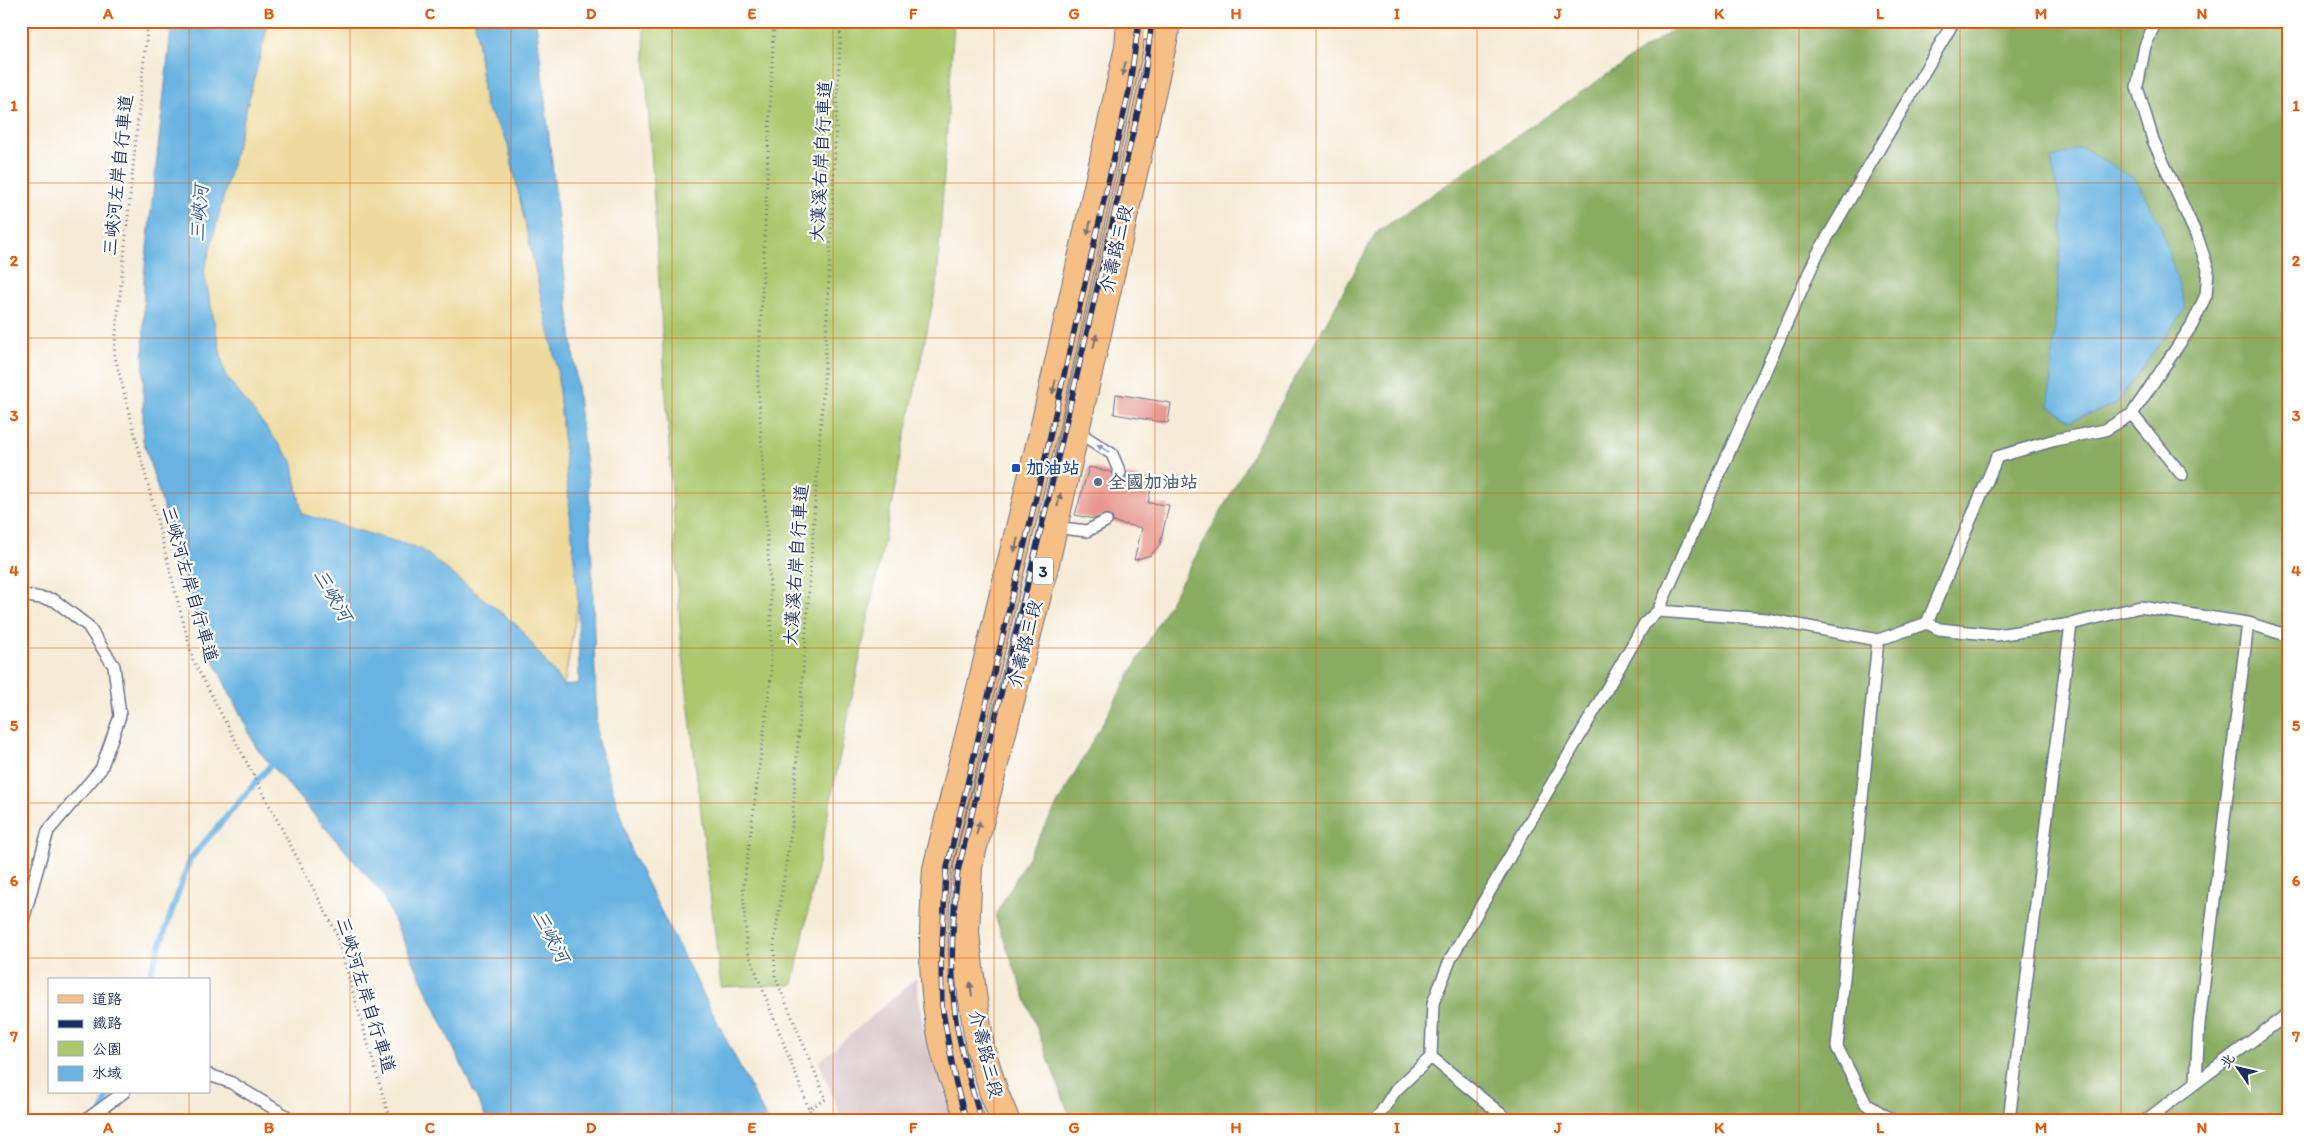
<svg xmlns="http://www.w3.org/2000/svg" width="2310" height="1141" viewBox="0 0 2310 1141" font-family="Itim,'LXGW WenKai TC',sans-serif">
<rect width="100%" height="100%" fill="#fff"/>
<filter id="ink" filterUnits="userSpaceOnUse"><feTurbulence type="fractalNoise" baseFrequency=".02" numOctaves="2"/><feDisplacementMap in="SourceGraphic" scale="10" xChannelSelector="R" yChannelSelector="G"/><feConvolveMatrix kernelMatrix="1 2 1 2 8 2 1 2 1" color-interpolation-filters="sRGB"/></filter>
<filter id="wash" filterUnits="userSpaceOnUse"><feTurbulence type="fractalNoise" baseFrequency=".0096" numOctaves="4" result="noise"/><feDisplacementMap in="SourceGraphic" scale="20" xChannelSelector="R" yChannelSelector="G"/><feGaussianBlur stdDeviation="1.12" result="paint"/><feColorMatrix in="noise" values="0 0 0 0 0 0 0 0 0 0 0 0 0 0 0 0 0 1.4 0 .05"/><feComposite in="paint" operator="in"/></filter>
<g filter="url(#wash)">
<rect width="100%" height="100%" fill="#f6ebd7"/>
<path fill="#d2bec2" d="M916,978l8,54 32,88h-114l-23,-58z"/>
<path fill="#acc86e" stroke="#647c66" d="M643,21h311l-17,261 -144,703 -72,2 -40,-348z"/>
<path fill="#89ac61" stroke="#526e60" d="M1685,21h604v1099h-1218l-76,-204 381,-683z"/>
<path fill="#eeda9e" stroke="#84847e" d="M269,21h206l10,84 22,36 50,227 21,233 -14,85 -45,-59 -98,-78 -119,-35 -10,-53 -67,-86 -21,-103z"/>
<path fill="#68b3e1" stroke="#4271a0" d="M172,21h97l-65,251 21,103 67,86 10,53 119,35 98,78 45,59 15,-3 -1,-82 -21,-233 -50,-227 -22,-36 -10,-84h61l54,481 7,236 36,118 134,264h-280l-106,-228 -124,-143 -54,-110 -60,-199 1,-165z
M2082,147l54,33 24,44 26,84 -71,97 -45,16 -21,-16 14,-192 -12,-54z"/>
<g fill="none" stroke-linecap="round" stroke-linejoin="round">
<path stroke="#68b3e1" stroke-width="6" d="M148,980l42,-121 85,-99
M99,1120l10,-28"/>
</g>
<g id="blocks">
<path fill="#e8958d" d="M1116,394l55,9 -3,20 -54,-9z
M1089,467l22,5 8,8h4l4,-5 26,5 -5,23 21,2 -9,39 -9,11 -17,5 8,-32 -29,-6 -1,-5 -5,-3 -13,5 -19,-4z"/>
</g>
</g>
<g filter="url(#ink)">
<use href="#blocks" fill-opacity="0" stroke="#687188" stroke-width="1"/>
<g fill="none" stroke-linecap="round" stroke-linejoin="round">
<g stroke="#687188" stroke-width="14">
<path id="service" d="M1130,32l34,4
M2132,414l50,61
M1075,430l37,24 8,19
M1053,527l34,4 19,-10
M21,595l33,5 34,26 26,40 6,50 -19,53 -53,62 -27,96
M1658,611l108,8 112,21 49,-17 12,6 58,6 74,-11 69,-17 108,16 41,13
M1927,623l70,-166 58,-17 50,-10 27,-16 60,-89 14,-30 2,-26 -10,-30 -45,-99 -16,-53 8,-41 11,-25
M1878,640l-41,407 29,57 26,16
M1431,1057l77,63
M209,1075l21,7 63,38
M2196,1081l3,-57 49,-401
M86,1120l38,-28
M1376,1120l19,-29 36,-34 2,-54 18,-45 194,-335 13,-12 159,-356 137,-234
M2009,1120l62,-496
M2146,1120l143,-107"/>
</g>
<g stroke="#687188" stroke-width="30">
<path id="primary" d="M971,1120c-11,-25 -23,-53 -28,-79 -12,-57 -10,-114 -6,-172l109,-448 83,-374 2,-26
M1005,1120l-11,-27 -14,-46 -8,-53 -7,-61 3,-67 77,-303 119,-527 2,-15"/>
</g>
<path stroke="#687188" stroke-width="3" stroke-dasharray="1 4" stroke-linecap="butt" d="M148,21l-34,332 79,307 142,270 55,190
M774,21l-16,362 13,221v73l-28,215 4,57 62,160
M814,1120l-5,-11 17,-10 -51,-123 -1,-32 18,-119 32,-446 17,-358"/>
<use href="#service" stroke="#fff" stroke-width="11"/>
<use href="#primary" stroke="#f5bf86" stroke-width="28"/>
<g stroke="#1b2f5e" stroke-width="5.5">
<path id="rail" d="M966,1120l-11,-40 -13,-74 -1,-43 5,-91 92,-383 91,-398 10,-70
M981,1120c-9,-30 -18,-62 -24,-93 -8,-50 -5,-105 1,-156l92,-379 92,-398 10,-73"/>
</g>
<use href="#rail" stroke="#fff" stroke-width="4" stroke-dasharray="11" stroke-linecap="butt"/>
</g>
<defs><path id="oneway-solid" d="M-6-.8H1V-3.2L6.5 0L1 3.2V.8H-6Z" transform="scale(1.25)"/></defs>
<g fill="#7d7070">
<use href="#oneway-solid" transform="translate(1124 69) rotate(102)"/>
<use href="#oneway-solid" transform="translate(1089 228) rotate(102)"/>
<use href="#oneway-solid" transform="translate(1095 341) rotate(-77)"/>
<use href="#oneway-solid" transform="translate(1054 387) rotate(102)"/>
<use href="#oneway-solid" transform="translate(1059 500) rotate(-77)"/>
<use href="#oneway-solid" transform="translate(1016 545) rotate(104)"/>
<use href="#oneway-solid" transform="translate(978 828) rotate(-76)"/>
<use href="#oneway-solid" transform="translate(971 989) rotate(-97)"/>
</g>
<use fill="#8d97ae" href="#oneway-solid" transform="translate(1103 448) rotate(-148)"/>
</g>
<path fill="none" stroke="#e8590c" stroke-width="1" stroke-opacity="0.55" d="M189,21v959M350,21v1099M511,21v1099M672,21v1099M833,21v1099M994,21v1099M1155,21v1099M1316,21v1099M1477,21v1099M1638,21v1099M1799,21v1099M1960,21v1099M2121,21v1099M21,183h2268M21,338h2268M21,493h2268M21,648h2268M21,803h2268M21,958h2268M189,1092v28"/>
<rect fill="#1a4fb4" stroke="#fff" stroke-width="2" x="1011" y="463" width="10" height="10" rx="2.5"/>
<circle fill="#5c6f8a" stroke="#fff" stroke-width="2" cx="1098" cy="482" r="5"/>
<g text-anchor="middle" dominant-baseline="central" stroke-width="4.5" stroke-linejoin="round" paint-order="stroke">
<rect fill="#fff" stroke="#5f6d8e" stroke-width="1" x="1033" y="557.5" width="20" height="27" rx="4"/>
<g font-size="16" font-weight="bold" fill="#1b2f5e">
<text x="1043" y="571">3</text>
</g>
<g font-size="18" fill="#1b2f5e" stroke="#fff">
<text transform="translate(821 161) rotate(-87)">大漢溪右岸自行車道</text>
<text transform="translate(118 175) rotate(-84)">三峽河左岸自行車道</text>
<text transform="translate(1116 249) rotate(-77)">介壽路三段</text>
<text transform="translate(796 565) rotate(-86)">大漢溪右岸自行車道</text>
<text transform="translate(190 584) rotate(74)">三峽河左岸自行車道</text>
<text transform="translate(1025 644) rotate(-76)">介壽路三段</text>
<text transform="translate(366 995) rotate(73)">三峽河左岸自行車道</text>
<text transform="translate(986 1054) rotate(76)">介壽路三段</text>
</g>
<g font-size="18" font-weight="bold" fill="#164399" stroke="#fff" text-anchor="start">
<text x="1026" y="468">加油站</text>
</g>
<g font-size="18" font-weight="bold" fill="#4e5e75" stroke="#fff" text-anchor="start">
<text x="1108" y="482">全國加油站</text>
</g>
<g font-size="19" font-style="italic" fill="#365d8c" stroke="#fff">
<text transform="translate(199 213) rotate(-86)">三峽河</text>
<text transform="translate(333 595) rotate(60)">三峽河</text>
<text transform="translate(551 936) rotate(62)">三峽河</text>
</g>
</g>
<rect width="2310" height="1141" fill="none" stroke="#fff" stroke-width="55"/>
<rect x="48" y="978" width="162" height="115" fill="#ffffff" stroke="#a4acbf"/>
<rect x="58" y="995" width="25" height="8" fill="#f5bf86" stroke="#a4acbf"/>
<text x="92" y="1004" font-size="15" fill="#1b2f5e">道路</text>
<rect x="58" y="1020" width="25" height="8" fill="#1b2f5e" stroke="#a4acbf"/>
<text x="92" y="1028" font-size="15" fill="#1b2f5e">鐵路</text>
<rect x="58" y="1041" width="25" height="15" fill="#acc86e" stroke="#a4acbf"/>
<text x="92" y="1054" font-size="15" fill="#1b2f5e">公園</text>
<rect x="58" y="1066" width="25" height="15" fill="#68b3e1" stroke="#a4acbf"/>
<text x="92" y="1078" font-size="15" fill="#1b2f5e">水域</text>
<g transform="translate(2238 1068) rotate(304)" stroke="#ffffff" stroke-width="4" paint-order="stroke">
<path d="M0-4L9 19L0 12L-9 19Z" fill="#1b2f5e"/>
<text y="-8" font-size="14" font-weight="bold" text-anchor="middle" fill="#1b2f5e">北</text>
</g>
<rect x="28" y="28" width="2254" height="1086" fill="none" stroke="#e8590c" stroke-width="2"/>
<g font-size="16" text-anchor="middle" font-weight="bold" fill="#e8590c">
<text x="108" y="19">A</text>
<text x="269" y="19">B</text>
<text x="430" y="19">C</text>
<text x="591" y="19">D</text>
<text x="752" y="19">E</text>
<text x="913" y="19">F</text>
<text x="1074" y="19">G</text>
<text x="1236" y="19">H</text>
<text x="1397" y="19">I</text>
<text x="1558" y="19">J</text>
<text x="1719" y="19">K</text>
<text x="1880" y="19">L</text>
<text x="2041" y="19">M</text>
<text x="2202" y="19">N</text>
<text x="14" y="111">1</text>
<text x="2296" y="111">1</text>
<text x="14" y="266">2</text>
<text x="2296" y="266">2</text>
<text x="14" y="421">3</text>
<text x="2296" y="421">3</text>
<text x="14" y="576">4</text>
<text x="2296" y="576">4</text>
<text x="14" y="731">5</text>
<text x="2296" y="731">5</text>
<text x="14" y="886">6</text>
<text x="2296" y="886">6</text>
<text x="14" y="1042">7</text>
<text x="2296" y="1042">7</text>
<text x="108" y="1133">A</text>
<text x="269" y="1133">B</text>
<text x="430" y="1133">C</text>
<text x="591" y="1133">D</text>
<text x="752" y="1133">E</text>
<text x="913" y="1133">F</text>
<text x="1074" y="1133">G</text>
<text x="1236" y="1133">H</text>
<text x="1397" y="1133">I</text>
<text x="1558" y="1133">J</text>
<text x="1719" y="1133">K</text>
<text x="1880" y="1133">L</text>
<text x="2041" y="1133">M</text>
<text x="2202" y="1133">N</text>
</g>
</svg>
